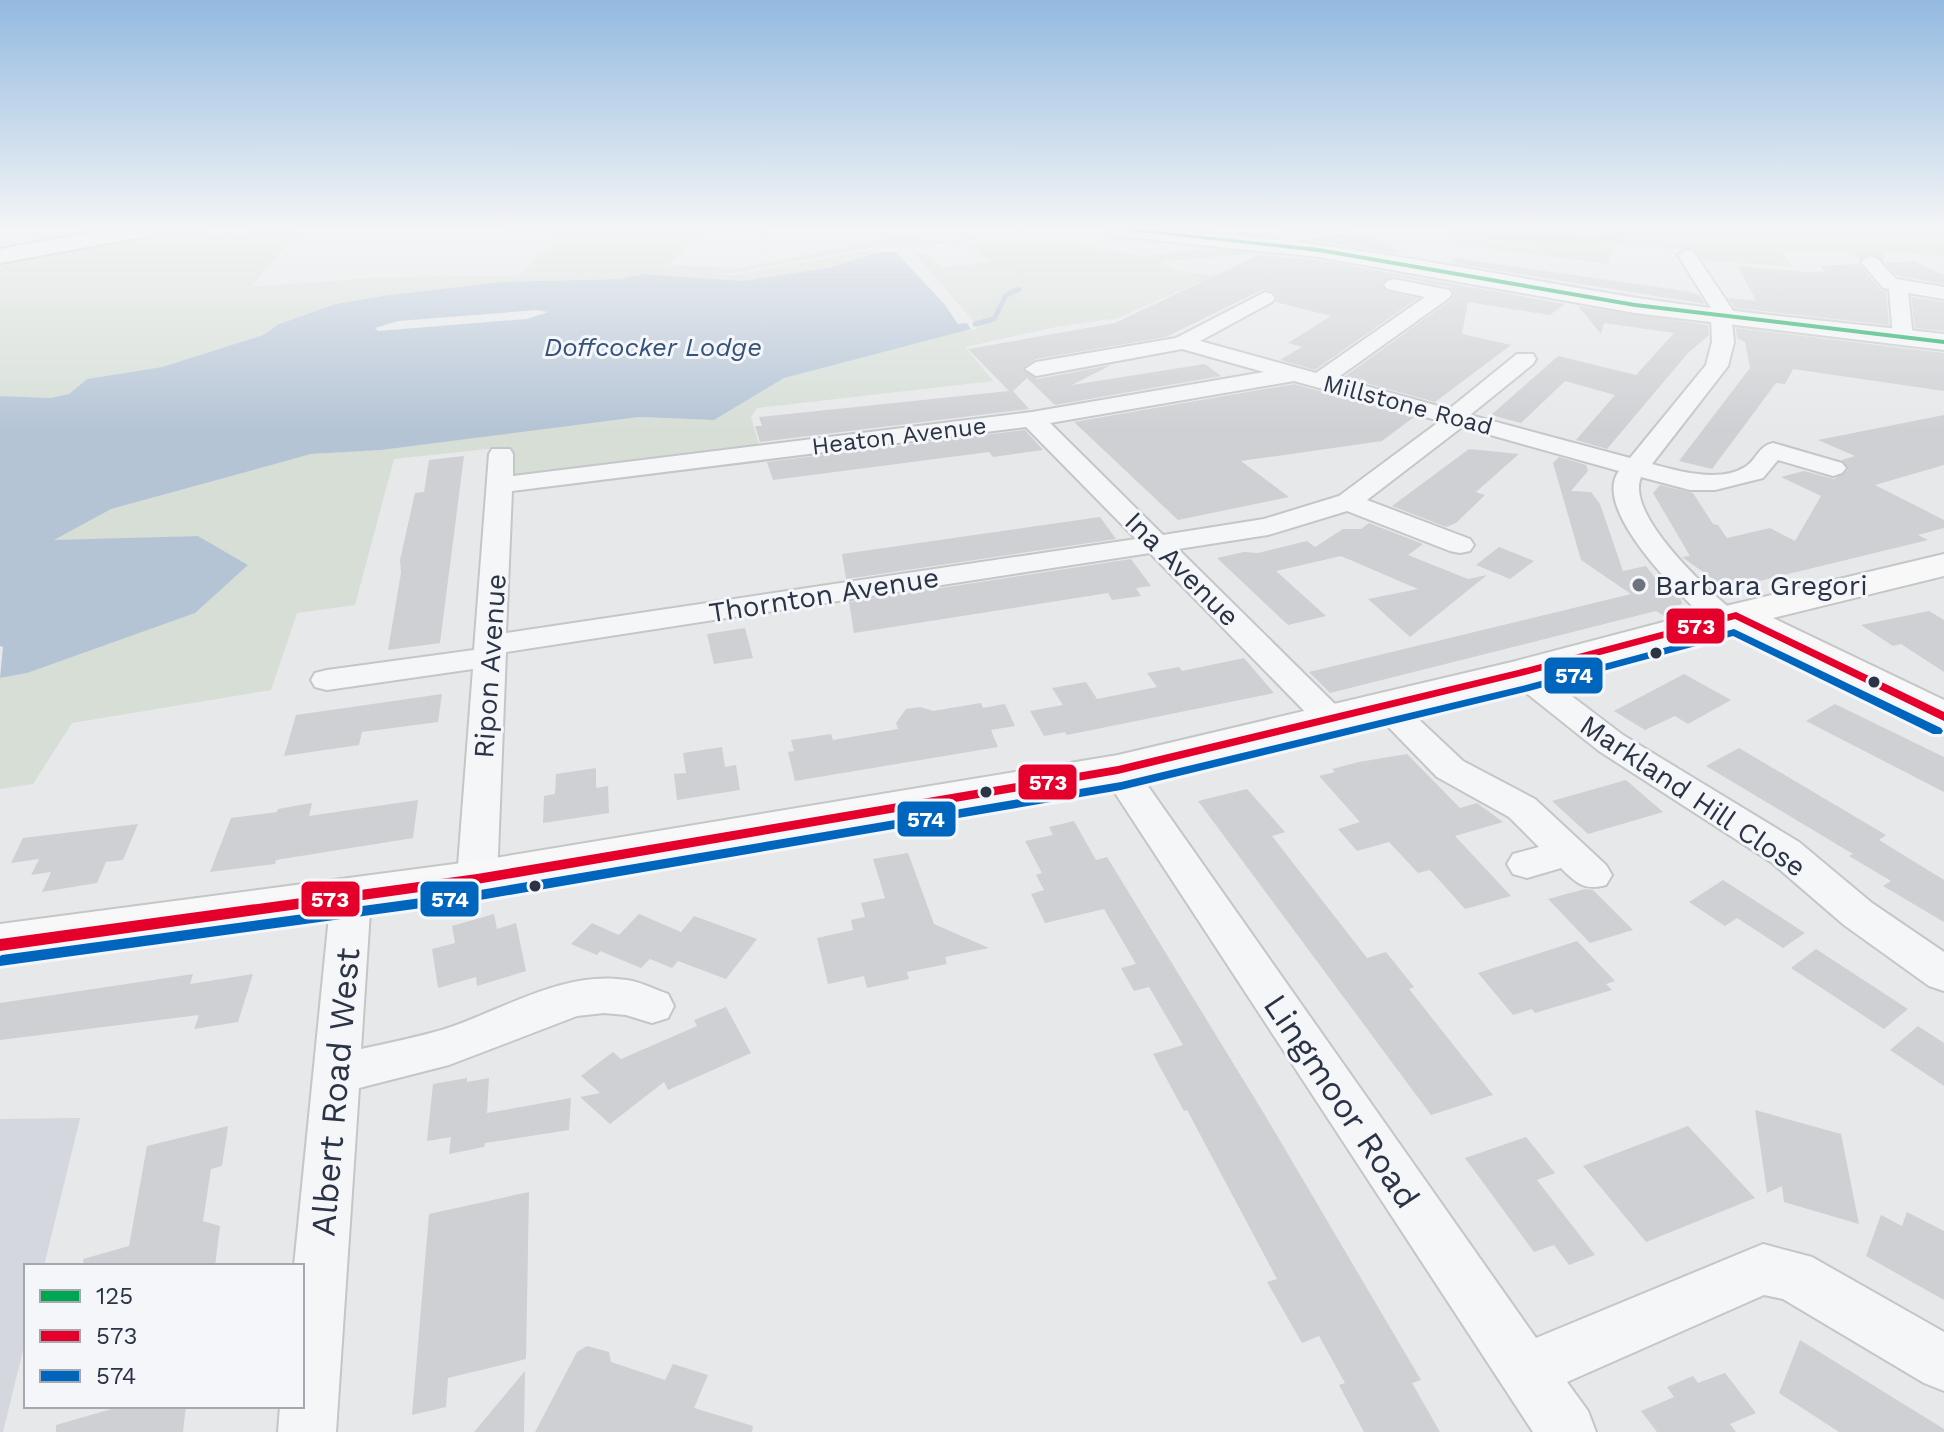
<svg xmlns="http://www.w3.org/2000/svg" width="1944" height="1432" viewBox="0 0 1944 1432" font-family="'Work Sans',sans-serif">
<rect width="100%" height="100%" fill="#e6e8ea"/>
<path fill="#d4d7dd" d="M80,1118l-36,148h-18v72l-23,94h-3v-313z"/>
<path fill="#d6ded6" d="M160,229h46l16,11 24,-4 7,-7h48l-50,58 133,-10 134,-1 50,-47h136l-36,36 73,3 154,-31 55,5 24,-4 -18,6 -76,2 -148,27 -24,1 25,1 138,-25 4,2 -43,15 -89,14 -100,-7 -23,5 -119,3 -119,14 -46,9 -57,19 -16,11 -101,32 -75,12 -18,15 -17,4 -52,-2v-135z
M1497,229h447v27l-59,-4 -1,10 -24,-3 -14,-8h-64l10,16 -96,-7 -7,-10 -75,-6 -6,20 -152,-20 7,-9 -11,-2 5,-3z
M986,242l96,3 61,11 89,-10 15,2 8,5 -95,9c21,14 45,11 70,14l-19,1 -93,41 -62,9 -91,20 28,34 -236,27 -6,9 8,28 -254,31 1,-29 -112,12 -39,146 -58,8 -26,77 -199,33 -39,61 -33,5v-111l27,-5 221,-108 -50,-29 -146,5 58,-32 201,-55 67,-4 261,-33 75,3 70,-42 159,-44 34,-5 -4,-8 -58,-67 10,-1 18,15 47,-7 -19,-15z"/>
<path fill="#b4c4d5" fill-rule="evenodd" d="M878,252h18l49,53 13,19 9,-1 4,6 -187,49 -70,42 -75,-3 -258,33 -70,4 -200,55 -57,31 144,-4 50,29 -53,48 -168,60 -27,5 3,-31 -3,-1v-250l51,2 18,-4 18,-15 75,-12 101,-32 16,-11 57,-20 46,-8 119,-14 119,-3 23,-5 100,7 89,-14zM537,310l11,2 -21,7 -149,12 -3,-3 23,-7z"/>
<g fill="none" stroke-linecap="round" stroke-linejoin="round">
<path stroke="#b4c4d5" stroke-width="5" d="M1694,229h87
M1805,229h16
M1490,238l108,2 45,-10 26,-1
M975,324l19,-5 12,-24 13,-6"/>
</g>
<path fill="#ced0d3" d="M1356,232l43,19 -2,3 -81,-13z
M1258,255l61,5 246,44 -15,11 -82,-13 -6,32 49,11 -76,57 -91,-25 107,-77 4,-6 -5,-7 -57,-11 -11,7 3,8 33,7 -103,72 -35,-10 22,-13 -14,-4 43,-27 -55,-14 2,-4 -4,-6 -10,-3 -98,48 -130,22 -14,9 15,11 74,-14 -39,20 133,-21 16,12 -166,29 -28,-27 -14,13 16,18 -269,33 -5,-16h7l-3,-9 250,-26 -41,-42 147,-26z
M1454,258l232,33 13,4 6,9 -254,-41z
M1915,261l29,14v9l-46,-8 -13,-13z
M1859,264l22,26 5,2 3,33 -154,-17 -7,-10 28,3 -18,-35 82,7 -1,-2 6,1 -4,-6z
M1911,297l33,5v29l-29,-3z
M1578,306l130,19 1,10 -21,18 -81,96 -31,-9 39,-45 -50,-14 -44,42 -30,-8 67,-59 78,19 38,-42 -70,-10 -3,11z
M1736,328l208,25v38l-151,-22 -8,15 -9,-1 -64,86 -33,-8 71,-93 -5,-26 -8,-4z
M1294,384l120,33 -32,24 -141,20 48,36 -111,23 -104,-98z
M1944,415v50l-69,20 69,35v8l-26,7 10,5 -201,49 -45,-32 8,-1 -37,-63 7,-8 33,8 20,31 5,1 9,13 43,-10 25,13 26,-45 -40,-19 23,-6 30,8 14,-9 -6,-10 13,-4 -37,-16z
M1025,430l18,20 -50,7 -4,-5 -216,28 -6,-18z
M1469,449l50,5 -43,38 9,3 -29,28 -10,4 -54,-21z
M464,456l-24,187 -52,7 13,-77 -1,-13 15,-67 9,-1 5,-32z
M1559,457l27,8 2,6 -17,20 20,1 9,12 23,67 23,-5 16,21 6,-1 13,13 1,5 -6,2 6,8 -15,4 -11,-7 -326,82 -21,-21 322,-78 -50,-34 -28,-97z
M1100,517l16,22 -270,40 -4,-25z
M1369,523l54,21 -15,11 60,24 19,-4 -77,62 -42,-38 50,-10 -77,-33 -65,15 50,45 -38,9 -71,-67 27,-6 14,1 49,-12 8,6 28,-18h18z
M1499,547l35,14 -24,18 -34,-14z
M1131,559l20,27 -15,2 5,8 -29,4 -4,-7 -254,40 -5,-31z
M1929,611l15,9v52l-43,-28 -8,2 -32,-21z
M745,628l8,30 -39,6 -7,-30z
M1244,658l30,35 -207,42 -2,-3 -21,4 -14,-25 33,-6 -11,-17 34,-6 11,17 60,-12 -10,-14 32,-6 3,4z
M1684,674l47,26 -43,24 -13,-8 -30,14 -31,-19z
M442,694l-4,28 -76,10 -3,13 -75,11 12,-41z
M981,703l2,5 22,-4 10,22 -24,4 7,17 -203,34 -7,-29 6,-1 -3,-11 40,-6 2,6 65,-11 -2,-6 10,-14 14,-2 13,4z
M1835,704l109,53v35l-138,-71z
M722,747l3,20 11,-2 4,25 -63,10 -3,-26 12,-1 -3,-20z
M1739,748l147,87 -7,5 65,40v42l-61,-36 8,-5 -42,-25 4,-2 -147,-88z
M1407,754l53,54 17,-5 26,19 -48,14 56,60 -46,13 -35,-39 -12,3 -29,-31 -32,9 -19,-22 22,-7 -41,-46 16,-4 -3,-3 27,-7z
M596,768v20l12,-2 1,27 -66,10 1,-27 11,-2 1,-20z
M1626,780l37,32 -75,22 -36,-33z
M1247,789l38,43 -13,4 95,122 19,-6 28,35 -5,2 84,106 -62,20 -233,-314z
M418,800l-5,38 -137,22 -1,4 -65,8 21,-54 46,-6 1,-3 34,-6 -3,13z
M1074,821l22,39 11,-3 156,255 158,268 -9,3 28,49h-76l-25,-47 6,-2 -26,-47 -17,7 -35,-61 10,-3 -90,-169 -3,1 -31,-57 30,-9 -34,-58 -15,4 -13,-23 15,-4 -32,-55 -59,14 -14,-29 13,-4 -8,-15 6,-2 -17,-32 28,-6 -4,-8z
M138,824l-15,36 -17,2 -9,21 -55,9 9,-20 -20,3 8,-16 -28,4 12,-25z
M908,853l26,71 55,24 -44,9 2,7 -40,8 2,7 -42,9 -3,-12 -36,8 -11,-46 36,-8 -2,-10 14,-3 -4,-14 24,-5 -12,-39z
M1723,880l82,53 -22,15 -46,-30 -12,8 -36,-24z
M1585,889l8,1 40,40 -43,13 -42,-44z
M494,914l3,15 19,-6 10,48 -49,15 -1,-9 -38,11 -6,-39 23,-6 -3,-17z
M639,914l42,18 13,-16 63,23 -31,40 -48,-18 -6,7 -22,-9 -9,9 -41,-17 -3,4 -26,-11 21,-21 27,12z
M1577,941l38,40 -9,3 6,6 -77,23 -3,-4 -19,6 -35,-42z
M1816,949l92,60 -24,20 -93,-61z
M193,974l-3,10 63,-10 -15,48 -44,7 5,-14 -199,25v-37z
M726,1007l25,46 -83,37 -4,-8 -54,42 -30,-27 20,-4 -19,-17 32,-24 8,7 76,-33 -3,-6z
M1918,1026l26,17v43l-54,-36z
M467,1078v4l22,-4 -2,35 84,-15 -2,32 -84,13 -1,4 -35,7 2,-17 -24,4 6,-57z
M1755,1110l86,24 18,90 -75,-22 -2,-16 -15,7z
M228,1126l-6,40 -11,3 -8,52 17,5 -5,40h-131l-1,-7 46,-13 18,-100z
M1688,1126l67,72 -109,44 -63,-76z
M1526,1137l29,36 -18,7 58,75 -26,10 -15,-20 -20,7 -69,-94z
M529,1192l-3,167 -78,19 -2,29 -34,8 17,-201z
M1907,1212l37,19v69l-78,-44 15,-41 21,11z
M1800,1340l144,89v3h-105l-60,-39z
M587,1346l22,6 2,10 54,18 8,-16 35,11 -14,33 59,18 -1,6h-217l42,-80z
M525,1371l-1,61h-50z
M1725,1373l31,40 -26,11 6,8h-79l-16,-21 33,-14 -7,-10 26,-11 5,7z
M122,1406h64l-3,26h-127v-7z"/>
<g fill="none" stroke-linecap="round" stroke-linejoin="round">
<g stroke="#c4c6c8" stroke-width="4">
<path id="street" d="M1305,229h46l-9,5 -44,7 -22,9 -9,-5 21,-13z
M1687,250l6,1 45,67 -6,5 2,19 -6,24 -76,98c26,7 68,19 93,3 12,-7 13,-21 28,-24l69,20 4,5 -4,5 -9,3 -55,-16 -15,18 -48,12h-25l-49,-13c-16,38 66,112 93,135l4,6 -4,6 -11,3 -11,-3c-28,-24 -122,-115 -93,-153l-157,-44 -95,73 103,39 4,6 -4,6 -10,2 -10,-2 -103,-40 -79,24 -90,14 165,163 5,7 -5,7 -12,4 -12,-4 -169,-173 -644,99 -9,227 -6,10 -14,4 -14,-4 -6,-10 16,-210 -146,21 -12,-3 -4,-7 4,-7 12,-3 147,-20 15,-196 3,-5h18l3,5v22l519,-64 232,-40 -82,-23 -146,27 -11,-7 11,-7 140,-24 89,-46 7,2 3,4 -3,4 -72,39 116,32 109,-76 -38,-8 -3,-4 3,-4 7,-2 55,11 3,4 -3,4 -112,80 112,31 68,-55h16l3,5 -3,5 -63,51 160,43 76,-93 6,-23 -1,-25 3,-4 -36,-58zM1294,381l146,40 -101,75 -75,23 -101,16 -113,-112zM1026,427l110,112 -630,94 6,-142z
M1870,256l7,2 19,21 48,8v12l-36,-6 5,44 -3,4 -7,2 -10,-6 -4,-48 -6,-1 -22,-26z
M1521,663l11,3 91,69 176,107 73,61 72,49v39l-15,-5 -85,-61 -73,-63 -172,-111 -89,-71 -5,-7 5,-7z
M1385,696l12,3 66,62 72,38 71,66 6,10 -6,10c-22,6 -30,-2 -45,-17l-34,10 -14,-4 -6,-10 6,-10 26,-7 -30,-30 -72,-40 -69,-71 5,-7z
M1118,758l13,4 405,576 227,-94 49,13 132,75v59l-20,-8 -141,-84 -19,-4 -197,87 21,29 8,21h-63l-433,-662 5,-8z
M351,881l14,5 6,10 -10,153c28,-6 57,-12 84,-20 58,-19 118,-59 182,-49 14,2 27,9 41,14l6,12 -6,12 -16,5 -26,-8 -22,-2 -27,3 -128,49 -90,23 -23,344h-58l2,-26h22v-140h-8l37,-370 6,-10z"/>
</g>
<g stroke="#c4c6c8" stroke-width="4">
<path id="secondary" d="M1104,229c179,0 352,39 527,68 104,16 209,25 313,37v16l-309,-37 -316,-56 -204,-21z
M1944,554v22l-171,42 171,82v31l-16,-4 -197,-99 -195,54 -418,103 -641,112 -477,69v-42l477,-63 641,-106 394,-93 197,-52z"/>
</g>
<g stroke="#b8bbbf" stroke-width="4">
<path id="highway" d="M109,229h49l-11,7 -147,27v-14z"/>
</g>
<use href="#street" fill="#f5f6f7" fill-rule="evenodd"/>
<use href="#secondary" fill="#f8f8f8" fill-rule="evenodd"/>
<use href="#highway" fill="#f8f8f8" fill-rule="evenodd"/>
<g stroke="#f4f6f9" stroke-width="6">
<path id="bus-1" d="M1113,229h22l184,19 316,55 309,37v4l-309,-37 -316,-55z"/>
</g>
<g stroke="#f4f6f9" stroke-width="6">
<path id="bus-2" d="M1736,612l208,100v9l-209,-102 -210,56 -407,99 -641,110 -477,67v-12l477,-65 641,-108 400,-96z"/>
</g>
<g stroke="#f4f6f9" stroke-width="6">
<path id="bus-3" d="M1734,629l207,99 2,3 -2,3h-8l-200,-98 -204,55 -408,99 -641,110 -480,66v-10l2,-1 478,-65 641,-108 401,-96z"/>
</g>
<use href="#bus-1" fill="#00a651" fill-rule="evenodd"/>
<use href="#bus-2" fill="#e4002b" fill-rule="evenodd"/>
<use href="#bus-3" fill="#0065bd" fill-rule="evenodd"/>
</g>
<linearGradient id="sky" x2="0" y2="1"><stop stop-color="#93bae0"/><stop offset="0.53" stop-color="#f4f5f6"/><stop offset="1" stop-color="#f4f5f6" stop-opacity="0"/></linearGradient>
<rect width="1944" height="430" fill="url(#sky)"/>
<circle fill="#6c737f" stroke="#f4f6f9" stroke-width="3" cx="1639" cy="585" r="8"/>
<g fill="#2b3445" stroke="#f4f6f9" stroke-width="3">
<circle cx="1656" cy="653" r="7"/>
<circle cx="1874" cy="682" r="7"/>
<circle cx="986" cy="792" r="7"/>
<circle cx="535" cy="886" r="7"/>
</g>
<g text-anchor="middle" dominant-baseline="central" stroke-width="6" stroke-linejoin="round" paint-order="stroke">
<g font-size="24" fill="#2b3445" stroke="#f4f6f9">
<text transform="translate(1408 405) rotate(15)">Millstone Road</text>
<text transform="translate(899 436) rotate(-7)">Heaton Avenue</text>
</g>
<g font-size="26" font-style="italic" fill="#34527a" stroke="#f4f6f9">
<text x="653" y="347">Doffcocker Lodge</text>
</g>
<g font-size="28" fill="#2b3445" stroke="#f4f6f9">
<text transform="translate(1182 569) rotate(45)">Ina Avenue</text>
<text transform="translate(824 595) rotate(-9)">Thornton Avenue</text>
<text transform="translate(490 666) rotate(-86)">Ripon Avenue</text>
<text transform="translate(1693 796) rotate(34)">Markland Hill Close</text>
</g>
<g font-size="28" fill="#2b3445" stroke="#f4f6f9" text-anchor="start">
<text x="1655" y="585">Barbara Gregori</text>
</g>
<g font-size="34" fill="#2b3445" stroke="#f4f6f9">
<text transform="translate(335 1092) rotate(-85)">Albert Road West</text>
<text transform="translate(1342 1101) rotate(56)">Lingmoor Road</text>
</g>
</g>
<g stroke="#f4f6f9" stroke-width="3">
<rect x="1665" y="607" width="61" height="38" rx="8" fill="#e4002b"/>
<rect x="1543" y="656" width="61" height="39" rx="8" fill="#0065bd"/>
<rect x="1017" y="763" width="61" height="38" rx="8" fill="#e4002b"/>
<rect x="896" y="800" width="61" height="38" rx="8" fill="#0065bd"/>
<rect x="419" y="880" width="61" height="38" rx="8" fill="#0065bd"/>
<rect x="300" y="880" width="61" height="38" rx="8" fill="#e4002b"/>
</g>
<g font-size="22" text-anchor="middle" font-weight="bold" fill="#fff">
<text x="1696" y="634">573</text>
<text x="1574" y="683">574</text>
<text x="1048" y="790">573</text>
<text x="926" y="827">574</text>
<text x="450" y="907">574</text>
<text x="330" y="907">573</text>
</g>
<rect x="24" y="1264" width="280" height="144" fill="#f4f6f9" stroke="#a4a8b1" stroke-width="2"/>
<rect x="40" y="1290" width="40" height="12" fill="#00a651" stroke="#a4a8b1" stroke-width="2"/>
<text x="96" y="1304" font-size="24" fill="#2b3445">125</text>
<rect x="40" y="1330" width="40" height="12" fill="#e4002b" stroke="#a4a8b1" stroke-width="2"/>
<text x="96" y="1344" font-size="24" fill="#2b3445">573</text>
<rect x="40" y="1370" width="40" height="12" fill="#0065bd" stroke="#a4a8b1" stroke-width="2"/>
<text x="96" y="1384" font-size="24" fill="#2b3445">574</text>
</svg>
